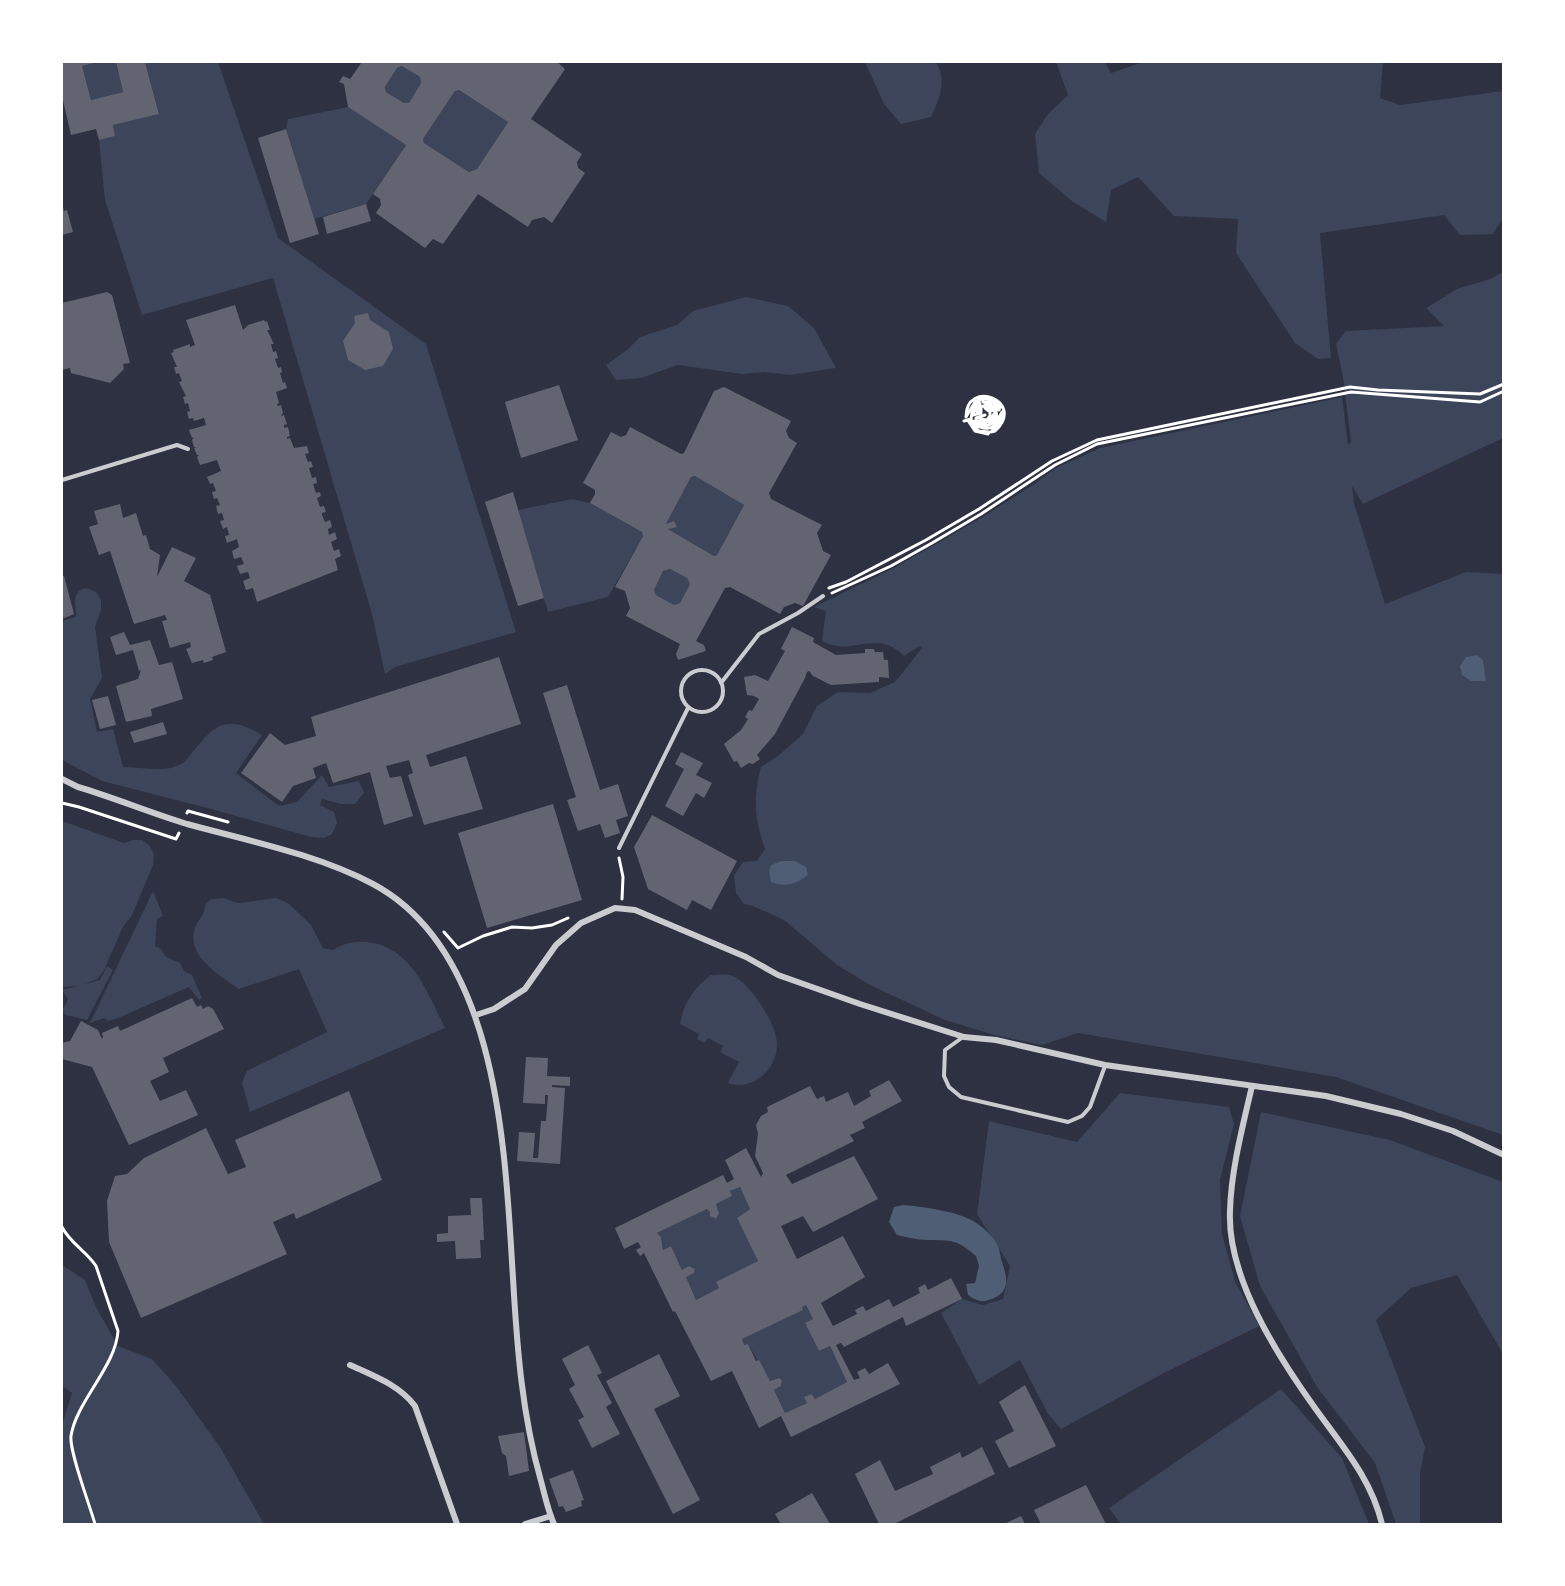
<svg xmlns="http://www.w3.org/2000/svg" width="1565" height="1586" viewBox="0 0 1565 1586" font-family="'DejaVu Sans',sans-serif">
<rect width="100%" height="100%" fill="#2d3142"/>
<path fill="#3c4559" d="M101,62h15l7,30 -32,8 -9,-34z
M145,62h73l60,176 148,106 90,288 -121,35 -10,7 -13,-60 -99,-336 -131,37 -37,-115 -6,-60 16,-4 -2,-11 46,-12z
M865,62h71c11,17 4,37 -5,55l-30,7 -17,-20z
M1056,62h49l6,11 32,-11h240l-3,36 20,7 103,-14v127l-10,16 -33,1 -16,-20 -124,18 11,125 -13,1 -23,-16 -59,-90 2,-34 -64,-3 -36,-39 -27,13 -5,32 -33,-20 -34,-29 -4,-39 13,-20 20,-19z
M402,66l18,11 1,6 -12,20h-5l-18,-11 -1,-5 12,-19z
M459,90l49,32 -31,47 -8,3 -45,-29 -1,-4 32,-48z
M348,107l58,38 -40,59 -52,15 -28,-90 2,-10z
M1503,272v166l-140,66 -11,-18 2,17 31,101 81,-32 37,2v561l-167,-58 -258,-44 -36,12 -48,-10 -49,-15 -73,-34 -35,-21 -53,-45 -31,-14 -9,-2 -8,-11 -2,-18 9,-13 14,-1 8,-12c-11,-31 -12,-50 -4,-82l18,-12 24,-21 14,-28 21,-14 32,1 25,-11 27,-34 -2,-2 -16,10c-28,-29 -51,2 -82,-15l4,-30 -12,-4 80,-39 87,-50 52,-33 23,-17 44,-20 242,-51 6,48 3,-3 -8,-65 -7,-33 10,-13 98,-5 -18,-18 31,-19 33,-10z
M746,297l42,9 26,22 22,40 -46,7 -26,-3 -22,2 -64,-9 -37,13 -25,2 -10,-15 21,-15 13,-13 37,-12 16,-14z
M695,476l49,29 -27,50 -3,1 -46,-27 8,-2 -2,-6 -8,3 25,-47z
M572,499l18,4 52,29 1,4 -35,61 -60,15 -30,-102z
M670,569l17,9 3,6 -10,19 -6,2 -18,-10 -2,-5 9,-19z
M86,588l10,4 5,8v10l-6,17 7,51 -12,21 7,33 16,-3 10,38c19,0 42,7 60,-4 4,-3 8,-10 12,-14 22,-28 35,-33 67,-14l-26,38 43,33 18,-4 25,-27 7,12 30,-6 5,12 -9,11h-14l-19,-5 -2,6 14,7 3,11 -5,11 -8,4 -13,-1 -96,-27 -113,-29 -40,-21v-139l14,-4 -1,-20 4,-6z
M62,821l62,22 9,-3h9l7,5 5,9 -1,11 -21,50 -9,12 -19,43 -7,9 -13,5 16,-4 7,-14 6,4 -26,50 -21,-5 -4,-4 6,-12 -6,-9 16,-4 -16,1z
M153,891l10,25 -6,3 -2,27 6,3 5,8 14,6 4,8 8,4 10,23 -3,2 -10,-13 -71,31 -10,3 -4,-3 -14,5z
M223,898l15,5 38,-5 12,5 23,22 12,23 10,2c11,-7 21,-9 35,-8 44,5 60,52 77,86l-195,84 -8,-29 5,-12 80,-39 -28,-63 -60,20c-18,-13 -51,-31 -45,-58 2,-10 11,-15 11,-26l6,-6z
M711,975c6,0 14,-1 19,0 19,5 46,48 47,68 1,26 -24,49 -49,40l11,-21 -19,-10 3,-6 -15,-8 -4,5 -7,-4 2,-5 -19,-10c4,-22 14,-36 31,-49z
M1120,1093l109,14 5,17 -14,56 2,54 13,47 24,45 -93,46 -105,57 -13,-15 -28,-54 -41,25 -38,-72 21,-14 21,6 20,-6 7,-33 -33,-52 12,-93 88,21z
M1261,1112l129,28 113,42v172l-46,-79 -46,13 -35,32 49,127 -5,27v50h-24l-21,-61 -58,-76 -57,-101 -20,-70z
M740,1187l10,22 -13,9 21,43 -41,22 2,5 -23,12 -10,-23 8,-4 1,-4 -6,-3 -7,4 -11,-24 -8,4 -2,-13 -4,-4 50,-24 3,3v4l6,3 3,-6 -3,-9 16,-8 -2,-5z
M62,1265l23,15 11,27 22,39 34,13 24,27 44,61 44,77h-202v-99l10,-32 -10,-7z
M806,1305l7,14 -8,4 14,28 11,-5 17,36 -32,17 -3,-5 -7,3 2,6 -22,10 -11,-23 7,-4 1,-6 -4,-2 -8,3 -22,-37 -4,1 -2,-6z
M1281,1389l61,69 27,66h-248l-12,-16z"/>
<path fill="#4f5d75" d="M1477,655l6,5 3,21h-15l-9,-6 -2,-9 6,-9z
M782,861h13l11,6 2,8c-13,10 -22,12 -37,7l-2,-11 2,-6z
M903,1205c21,2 54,6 72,17 7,5 16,12 20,19 4,5 5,12 6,18 5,15 11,31 -7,39 -10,5 -17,4 -26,-3l-2,-11 9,-1 4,-17 -3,-10c-21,-18 -24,-15 -49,-16 -10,0 -20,-3 -30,-5l-8,-13 5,-15z"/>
<path fill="#626471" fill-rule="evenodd" d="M62,62h36l-16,4 9,34 32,-8 -7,-30h29l14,52 -46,11 2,11 -16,4 -3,-11 -25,6 -9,-39z
M362,62h195l8,7 -34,50 51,35 -5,8 1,6 7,5 -33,50 -8,-6 -12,3 -4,7 -50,-33 -35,50 -10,-5 -8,9 -49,-35 5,-8 -1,-6 -7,-5 33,-49 -58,-38 -4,-23 -5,-2 4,-6 7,3zM402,66l18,11 1,6 -12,20h-5l-18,-11 -1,-5 12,-19zM459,90l49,32 -31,47 -8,3 -45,-29 -1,-4 32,-48z
M286,129l33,105 -29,9 -32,-105z
M62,203l2,8 3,-1 6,22 -11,3z
M366,204l5,17 -44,13 -4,-17z
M107,292l5,3 18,68 -7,1 1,5 -14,14 -39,-10 -1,-5 -8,2v-67z
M235,305l8,25 5,-5 16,-5 1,2 2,-1 3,9h-3l7,14h-3l2,8 3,-1 2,7 -3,1 3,9 3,-1 1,5 -2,1 3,10 2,-1 2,6 -11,4 3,11 -2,1 1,2 3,-1 2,8 -2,3 3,-1 3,9 -3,1v3l4,-1 2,9 -3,1v2l3,-1 4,10 13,-2 2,7 -4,1 3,8 3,-1 2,6 -4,1 3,10 4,-1 1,6 -4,1 3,9 4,-1 1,4 -4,2 3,9 4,-1 2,6 -4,1v2l3,7 5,-2 2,7 -4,2 1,6 6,-3 2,7 -6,3 3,9 5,-2 2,7 -6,3 3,11 -81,32 -4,-14 -7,2 -3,-9 7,-3 -2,-6 -8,2 -3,-8 7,-2 -3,-7 -7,2 -2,-8 7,-4 -2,-8 -10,4 -2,-7 4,-1 -2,-8 -4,2 -3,-8 4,-1 -2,-7 -4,1 -2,-8 4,-1 -3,-7 -3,1 -2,-7 4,-1 -3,-8 -3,1 -3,-7 14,-6 -4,-11 -17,5 -3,-8 2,-2h-2l-3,-7h3l-3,-1 -2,-7 2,-3 -2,1 -3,-8 17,-5 -2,-7 -10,3 -1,-3 -4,1 -2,-7 3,-1 -2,-8 -3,1 -2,-7 3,-1 -7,-14 3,-1 -3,-8 -3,1 -2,-7h3l-6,-14 3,-1 -1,-2 17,-6v3l5,-2 -9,-25z
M368,313l2,7 19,12 4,17 -10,17 -18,4 -17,-10 -5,-19 12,-18 -1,-7z
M559,385l19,55 -57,18 -16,-56z
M724,387l67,34 -5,10 3,7 8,5 -28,50 2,6 51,26 -5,8 6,18 8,4 -28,51 -8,-3 -11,4 -4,7 -50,-27 -5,1 -29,53 8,4 2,6 -28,9 -2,-6 4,-10 -54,-28 4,-8 -5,-17 -10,-4 28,-51 -1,-4 -52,-29 5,-9v-4l-12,-7 28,-51 10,5 5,-2 4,-8 51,27 3,-1 30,-62zM695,476l49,29 -27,50 -3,1 -46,-27 9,-2 -3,-6 -8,3 25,-47zM670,569l17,9 3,6 -10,19 -6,2 -18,-10 -2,-5 9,-19z
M513,492l31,106 -26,8 -33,-104z
M120,504l3,14 13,-5 7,23 3,-1 4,14 10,6 -3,22 15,-30 24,11 -12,23 26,14 16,57 -14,5 1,3 -9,3 -1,-3 -11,3 -6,-14 5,-2 -1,-5 -20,6 -8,-27 5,-1 -2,-5 -31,9 -24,-73 -11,4 -10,-28 9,-3 -4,-13z
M62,575l2,1 10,38 -12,5z
M792,627l22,11 -1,4 23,13 29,-2v-4h9l1,3h8l1,8h4l1,18 -10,-1v5l-48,3 -18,-9 -4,-5 -2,1 -2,6 -30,56 -18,21 3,4 -7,5 -4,-1 -8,5 -4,-7 -3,1 -10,-18 17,-14 7,-11 -3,-2 4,-7 3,1 7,-12 -5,-3 -7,-1 -3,-18 11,-2 13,6 17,-30 -4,-2z
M124,632l6,13 20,-5 9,25 13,-3 11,37 -32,10 1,7 -26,6 -10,-36 22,-7 3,-9 -2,1 -6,-21 -17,5 -6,-18z
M499,657l22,67 -95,31 4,12 36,-11 17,53 -59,16 -16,-50 5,-2 -4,-13 -23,6 4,12 11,-2 12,40 -29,9 -14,-53 -37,11 -7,-20 -13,5 3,10 -23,8 -11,16 -41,-29 29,-40 15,12 31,-9 -5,-19z
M567,685l33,105 18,-6 10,32 -12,4 4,13 -15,5 -5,-14 -22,7 -11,-31 9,-3 -33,-104z
M108,696l8,29 -16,4 -8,-29z
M163,722l4,12 -33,9 -4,-11z
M681,752l22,11 -7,12 16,8 -8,15 -8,-5 -13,23 -18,-10 19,-37 -9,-5z
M553,804l29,96 -95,28 -29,-95z
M652,815l85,46 -26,49 -19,-10 -5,10 -39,-21 -14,-42z
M192,998l5,9 4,-2 2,4 5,-3 5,3 11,20 -61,29 6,14 -19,9 10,20 26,-11 12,25 -69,30 -37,-78 -30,-8v-16l8,-2 11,-20 17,9 4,9 1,-2 -1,-4 16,-7 2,5z
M526,1057l22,1 -1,18 23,1v9l-18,-1v2l13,1 -5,76 -43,-3 2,-29 16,1 -2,25h5l3,-37h5l2,-26h-3v9l-22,-1z
M889,1080l13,21 -40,21 3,6 -15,7 4,6 -68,34 6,9 62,-28 24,43 -65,33 -10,-16 -22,10 16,33 46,-23 22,41 -44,26 12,23 24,-12 -2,-4 8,-4 3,5 23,-12 4,8 27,-14 -2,-5 7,-4 3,6 23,-12 11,21 -56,27 -3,-9 -59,30 -3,-4 -5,2 18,35 6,-2 -3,-6 8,-4 4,6 19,-11 12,21 -109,53 -10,-21 -22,12 -27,-57 -21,10 -36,-70 -2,1 -29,-59 -4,3 -4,-6 5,-3 -3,-5 -14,7 -9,-21 108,-53 4,8 7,-4 -9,-19 21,-12 15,29 2,-4 -8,-17 3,-22 -2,-9 5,-9 7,-4 -1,-5 43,-21 7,13 7,-3 2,6 22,-10 6,14 17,-10 -2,-5zM740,1187l10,22 -13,9 21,43 -42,21 3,6 -23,12 -10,-23 8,-4 1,-4 -6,-3 -7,4 -11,-24 -8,4 -2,-13 -4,-4 50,-24 3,3v4l6,3 3,-6 -3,-9 16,-8 -2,-5zM806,1305l7,14 -8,4 14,28 11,-5 17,36 -32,17 -3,-5 -8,3 3,6 -22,10 -11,-23 7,-4 1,-6 -3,-2 -9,3 -11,-21 -3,1 -8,-17 -4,1 -2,-6 61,-29 -1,-3z
M349,1091l33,89 -86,39 -2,-6 -21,9 14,32 -146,64 -32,-76 -2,-41 8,-25 12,-2 17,-16 62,-30 22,46 18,-7 -11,-27z
M470,1198h12l2,42h-4l1,18 -25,1 -1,-18 -18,1v-8l11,-1v-17l23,-1z
M588,1345l14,28 -5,2 15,28 -6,4 14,27 -28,14 -14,-28 6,-3 -15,-28 6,-4 -13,-26z
M659,1354l21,42 -26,13 46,91 -27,14 -67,-133z
M1025,1385l31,61 -47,22 -14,-27 19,-10 -15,-29z
M524,1432l5,39 -20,5 -3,-20 -4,-3 -4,-17z
M982,1447l13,27 -101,50h-15l-24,-50 25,-14 15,31 38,-17 -3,-7 30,-15 2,6z
M573,1470l11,30 -3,1 1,5 -16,6 -3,-6 -4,1 -10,-28z
M1086,1485l20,39h-65l-7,-14z
M812,1493l18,31h-49l-6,-10z
M1021,1516l4,8h-21z"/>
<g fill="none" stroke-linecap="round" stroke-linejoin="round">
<path stroke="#fff" stroke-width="3" d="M964,421l7,-2 2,-12 6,-5 1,2 -6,6 -1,5 8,-2v-5l-3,4 -2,-1 4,-4 7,-2 7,6 -9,-3 5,4v4l-3,4 -7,-1v2l9,1 5,-8v5l-5,6 7,-5c3,-13 -5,-14 -13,-18l10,1 6,7 1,-3c-7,-8 -15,-11 -25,-5l-9,15c0,-39 61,-16 29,14l-4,1 10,-12 1,-8c-9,18 -11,20 -30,12l7,7 10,1 -1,2 -13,-3 -6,-9 4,-1 7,5 6,1 1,-2 -5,-1 -6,-4v-2l9,-3
M829,588l17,-6 80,-42 53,-31 73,-48 45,-21 253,-53 28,3 102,4 24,-10
M832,593l59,-27 41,-23 49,-29 74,-49 42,-21 254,-52 129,10 24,-11
M62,803l17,4 97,32 3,-6
M187,813l1,-2 40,11
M619,858l4,19 -1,22
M444,932l14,16 25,-12 29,-9 20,1 20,-3 16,-7
M62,1227c8,16 24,24 34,39l22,65c-2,35 -42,71 -47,105 -2,15 19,70 24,88"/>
<path stroke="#caccd0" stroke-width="4" d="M62,480l115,-35 11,4
M681 691a21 21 0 1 1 42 0a21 21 0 1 1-42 0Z
M721,683l38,-49 39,-21 25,-17
M619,848l69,-140
M963,1037l-18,13 -1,26 5,11 12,10 107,25 14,-6 8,-9 15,-41"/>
<path stroke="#caccd0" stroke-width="6" d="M62,779l16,8c37,11 73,26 109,37 62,17 129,30 186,60 127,68 132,269 140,394 4,69 9,137 28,203 4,15 7,30 13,43
M476,1015l18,-6 31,-20 31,-44 25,-22 34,-15 20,2 111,47 32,18 82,29 104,33 32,3 109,25 221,31 75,18 52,17 51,24
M1252,1086c-9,39 -21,84 -22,125 -3,66 47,144 85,197 27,38 56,70 67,116
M350,1365c24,11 49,20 65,41l42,118
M525,1524l26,-8"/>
</g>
<rect width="1565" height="1586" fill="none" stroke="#ffffff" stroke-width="126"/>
</svg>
